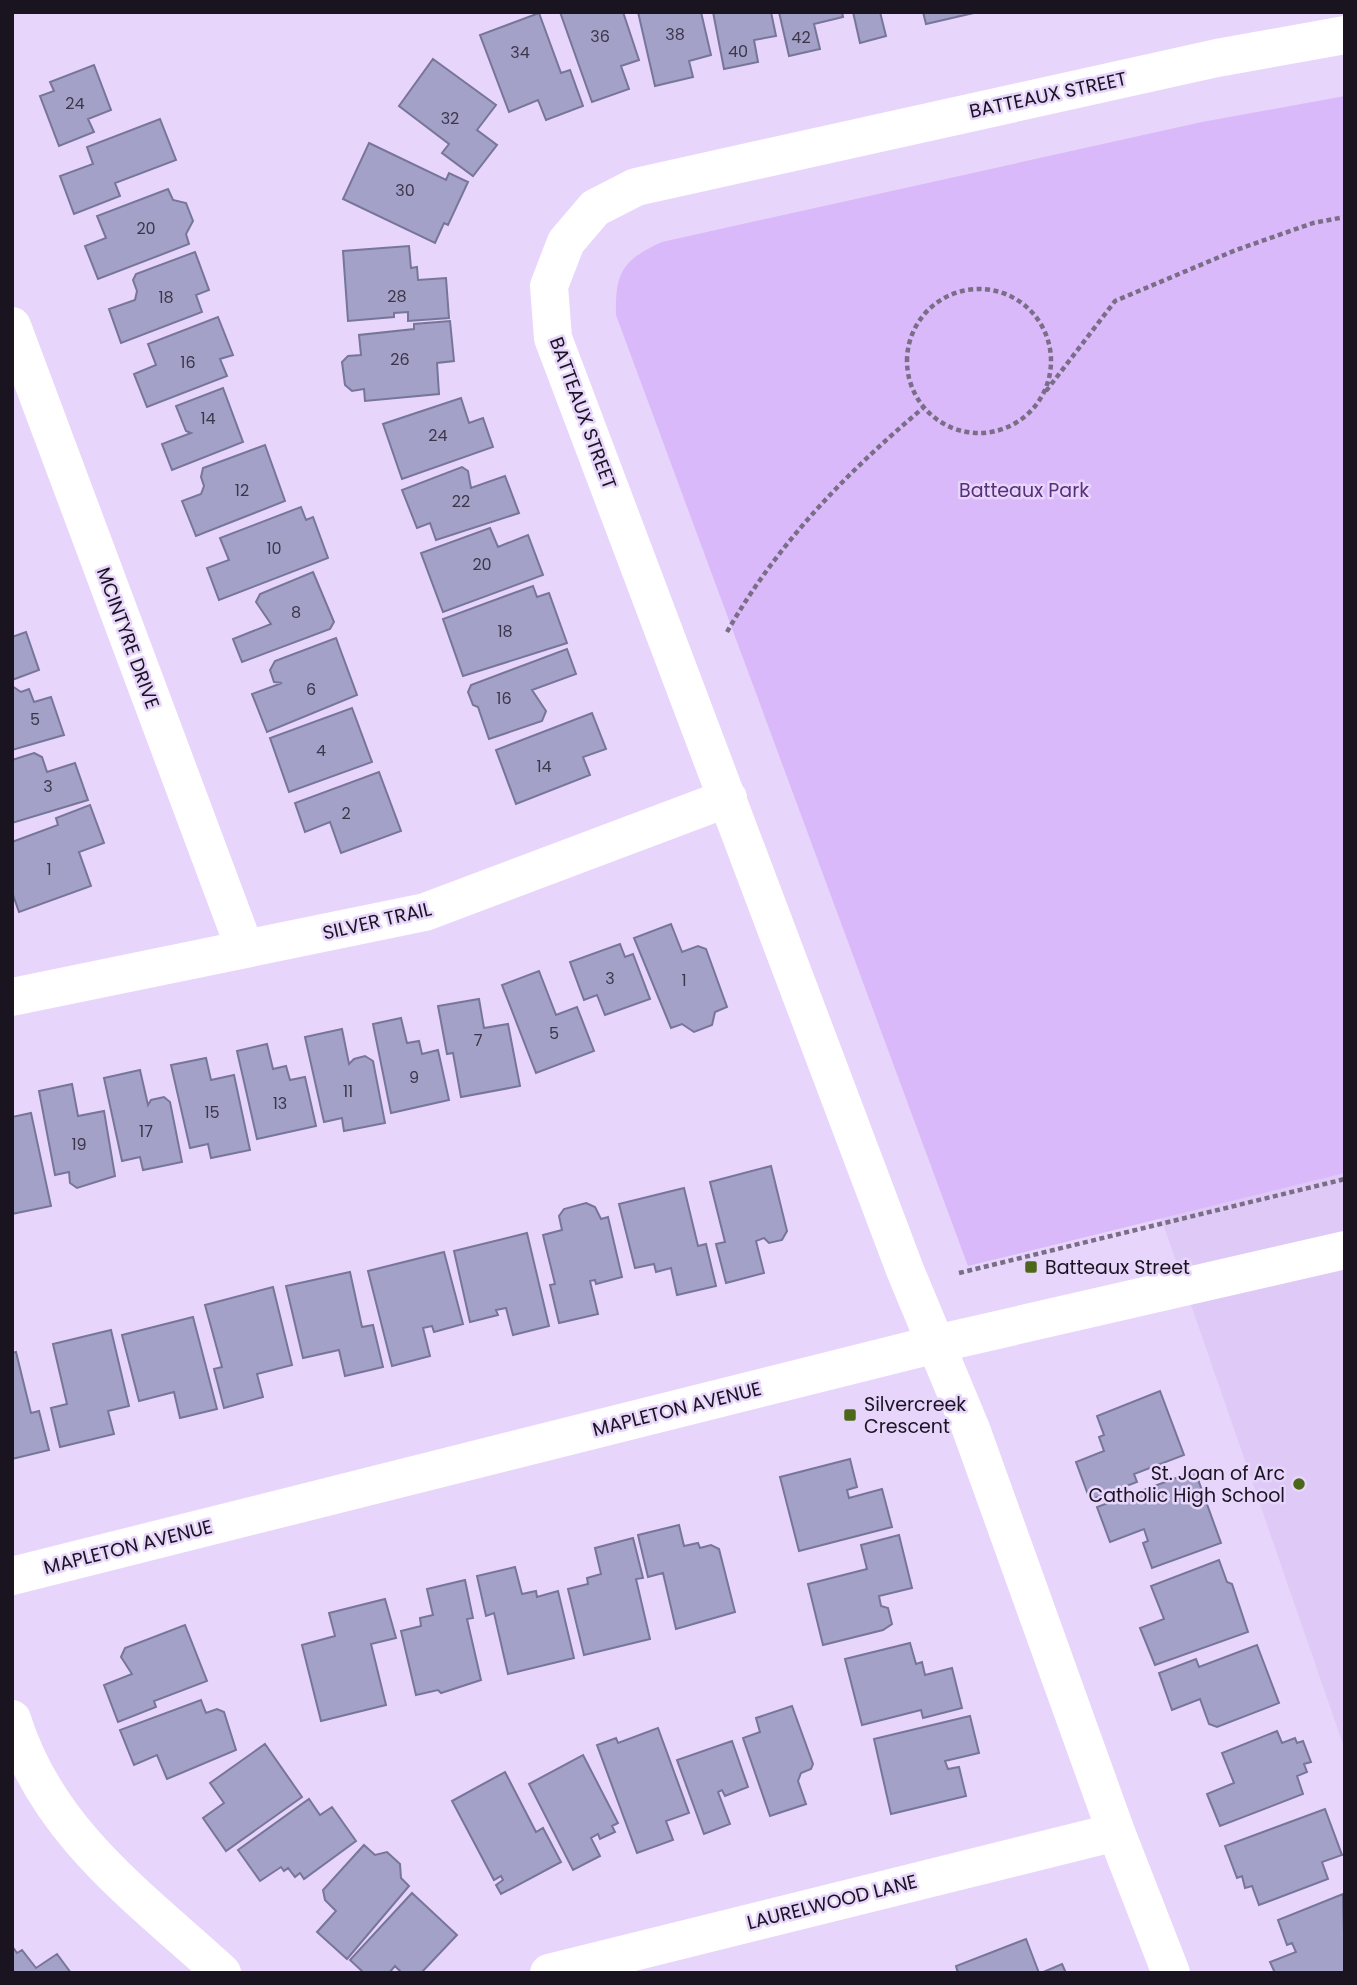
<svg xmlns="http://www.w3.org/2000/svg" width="1357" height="1985" viewBox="0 0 1357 1985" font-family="Poppins,sans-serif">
<rect width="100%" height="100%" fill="#e7d5fb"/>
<path fill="#dfc9f6" d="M1345,1173v577l-184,-532z"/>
<path fill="#d9b9fa" d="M1345,96v1077l-377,93 -352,-951c-1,-42 6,-55 46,-73l540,-120z"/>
<path fill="#a3a1c7" stroke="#777599" stroke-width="2" d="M560,12h63l16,48 -18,6 8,23 -37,13z
M638,12h63l10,43 -22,6 4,16 -38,9z
M713,12h58l5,24 -22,4 4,22 -34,7z
M779,12h63l1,5 -29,7 6,25 -31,7z
M853,12h27l6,24 -26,7z
M923,12h55l-52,12z
M539,13l22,60 9,-3 13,36 -37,14 -8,-20 -29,12 -29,-77z
M433,59l63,46 -19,25 20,15 -24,31 -31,-23 7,-9 -50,-38z
M94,65l17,45 -23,9 6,13 -35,14 -19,-50 14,-5 -4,-9z
M160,119l16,41 -61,23 5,13 -46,18 -14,-38 33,-12 -6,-17z
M369,143l77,37 3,-7 19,9 -20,43 -4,-2 -9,20 -92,-44z
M168,189l5,11 13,3 7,18 -7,13 3,10 -91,35 -13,-33 21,-8 -9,-22z
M409,246l2,22 6,-1 1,13 28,-2 3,40 -41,3v-9l-14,1v4l-46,4 -5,-70z
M195,252l14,38 -13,5 6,17 -81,31 -12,-34 26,-9 2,-9 -4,-11 3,-6z
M218,317l15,38 -13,4 7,17 -80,31 -13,-33 22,-9 -8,-21z
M450,321l4,40 -17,2 2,31 -74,7 -1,-12 -12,2 -7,-6 -3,-23 6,-6 13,-1 -2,-20 55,-6v-5z
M223,388l20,54 -71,28 -10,-26 29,-11 -5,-2 -10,-25z
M461,398l8,25 14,-5 10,29 -91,32 -19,-55z
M265,445l20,56 -89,35 -14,-35 19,-7 3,-8 -3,-9 2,-9z
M462,467l6,4 3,17 34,-12 14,37 -83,27 -6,-17 -13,5 -15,-38z
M301,507l5,13 7,-3 15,41 -109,42 -12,-32 22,-8 -9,-22z
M490,528l8,19 30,-12 15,40 -100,37 -22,-59z
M313,572l21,50 -4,7 -88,33 -9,-23 38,-15 -15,-22 4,-8z
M533,586l4,11 12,-4 18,50 -104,33 -20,-57z
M26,632l13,38 -27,10v-43z
M336,638l21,57 -90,37 -15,-38 30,-11 -8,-1 -4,-12 5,-9z
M567,649l9,25 -44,16 14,21 -4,10 -53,18 -11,-32 -5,-2 -5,-13 3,-7z
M12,686l9,6 8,-3 5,13 17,-5 13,38 -52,15z
M352,708l20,54 -83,30 -19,-54z
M592,713l14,36 -23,8 7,18 -74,29 -20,-54z
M34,753l8,4 5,15 28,-9 13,37 -76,23v-63z
M379,772l22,59 -60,22 -11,-31 -25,10 -10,-29z
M90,805l14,38 -25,9 12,34 -72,26 -7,-20v-50l46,-17 -2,-7z
M671,924l11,28 16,-6 8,3 21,58 -12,5 -3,13 -18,7 -12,-8 -11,4 -37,-90z
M620,944l5,13 8,-3 17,45 -45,16 -8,-20 -13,5 -14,-38z
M539,971l17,44 21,-8 17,44 -58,22 -34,-88z
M479,999l5,29 24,-4 12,62 -59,11 -8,-44 -6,1 -9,-48z
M401,1018l6,25 12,-2 3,13 16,-4 11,50 -58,13 -18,-89z
M342,1029l7,35 5,-5 11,-3 8,5 12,62 -41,8 -2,-13 -18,4 -19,-85z
M267,1044l6,25 13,-3 4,14 15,-3 11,49 -59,13 -20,-88z
M206,1058l5,22 23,-5 16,75 -39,8 -3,-14 -18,4 -19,-83z
M140,1070l8,35 3,-5 13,-3 6,5 12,60 -39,8 -3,-13 -18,4 -18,-83z
M72,1084l6,32 26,-5 11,65 -38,12 -7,-5 -1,-11 -14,3 -16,-84z
M31,1113l20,93 -39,8v-97z
M771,1166l16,65 -5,9 -13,3 -5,-5 -8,3 8,32 -38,10 -10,-39 9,-2 -15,-60z
M684,1188l14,58 8,-2 10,42 -39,9 -6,-27 -15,4 -2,-8 -19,4 -16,-64z
M586,1203l9,4 6,12 7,-2 14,60 -26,7 -1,-4 -5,1 8,33 -39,9 -9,-38 5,-1 -12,-49 19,-5 -3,-14 5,-7z
M527,1233l22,93 -36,9 -7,-27 -10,2 2,5 -28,7 -16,-71z
M444,1252l19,72 -29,8 -2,-6 -9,2 7,28 -38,10 -24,-95z
M350,1272l12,55 11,-2 10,42 -38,9 -6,-26 -36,8 -17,-72z
M273,1287l19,78 -35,9 6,23 -39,11 -10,-39 8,-2 -17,-62z
M193,1317l24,92 -37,9 -6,-26 -35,9 -17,-66z
M111,1330l18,76 -21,5 6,23 -54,13 -9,-39 16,-4 -14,-60z
M16,1352l15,61 8,-2 10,39 -37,9v-106z
M1160,1391l24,64 -50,19 3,8 -47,18 -14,-38 28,-11 -5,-14 5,-2 -7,-19z
M850,1459l7,28 -10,3 2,8 33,-9 10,38 -93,24 -19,-74z
M1195,1471l26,72 -69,25 -9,-25 5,-2 -4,-12 -34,13 -13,-35z
M679,1525l5,21 14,-3 2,5 11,-3 8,4 16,63 -59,17 -13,-56 -15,4 -10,-42z
M899,1535l13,53 -33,8 2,10 7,2 4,16 -9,6 -60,15 -15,-61 59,-15 -6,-24z
M633,1538l10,40 -7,1 14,60 -66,16 -16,-66 20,-5 -1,-6 14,-4 -6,-26z
M1219,1560l8,22 5,2 16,48 -93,33 -15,-37 24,-9 -13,-33z
M515,1567l7,27 14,-3 1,6 21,-6 16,67 -66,16 -14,-61 -8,3 -9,-40z
M465,1580l8,38 -6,1 14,61 -40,13 -3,-3 -22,5 -15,-64 20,-5 -1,-8 13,-3 -6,-26z
M385,1599l11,39 -25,6 15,61 -65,16 -19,-76 33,-9 -6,-23z
M185,1625l22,56 -53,20 2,6 -38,15 -14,-37 28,-11 -11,-17 4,-9z
M910,1643l6,21 6,-2 3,13 27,-7 10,40 -39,10 -2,-8 -59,15 -17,-66z
M1257,1645l22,58 -62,24 -8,-3 -9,-25 -28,11 -13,-37 37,-14 3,8z
M201,1700l5,13 11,-4 7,3 12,38 -69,29 -10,-24 -23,10 -14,-35z
M792,1706l21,58 -2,5 -10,4 -3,8 8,23 -36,12 -27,-78 17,-6 -4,-14z
M970,1716l9,37 -34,8 3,8 11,-2 7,29 -75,18 -17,-75z
M658,1728l31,85 -23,8 7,19 -36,13 -40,-108 19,-7 2,5z
M1277,1731l5,12 13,-5 2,5 6,-2 8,21 -7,2 3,8 -10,4 6,18 -83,32 -13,-32 27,-11 -12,-30z
M732,1741l16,46 -23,9 -3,-6 -4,2 12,32 -26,10 -27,-74z
M265,1744l37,53 -76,54 -23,-33 21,-15 -14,-20z
M583,1755l35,68 -6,3 3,6 -15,7 -2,-5 -7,4 9,18 -27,14 -44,-86z
M505,1772l31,60 7,-4 18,34 -60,32 -5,-9 7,-5 -2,-4 -7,4 -42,-79z
M309,1799l11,16 12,-8 24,34 -52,38 -4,-6 -5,4 -7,-9 -4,3 -3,-4 -21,14 -22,-31z
M1325,1809l17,46 -20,7 6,17 -69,26 -7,-19 -7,2 -3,-12 -5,2 -12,-32z
M364,1845l11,10 12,-3 13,12 1,14 8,8 -62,73 -30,-27 19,-21 -11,-11 -2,-10z
M412,1893l45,42 -36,38h-19l-7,-7 -6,7h-25l-14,-13z
M1343,1894l2,79h-70l-5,-11 26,-10 -4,-9 -5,2 -9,-25z
M1026,1939l13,34h-81l-2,-7z
M12,1946l5,7 5,-3 14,18 21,-14 14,19h-59z
M1062,1964l4,9h-25z"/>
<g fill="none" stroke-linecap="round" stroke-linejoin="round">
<path stroke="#7a6e87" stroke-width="4.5" stroke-dasharray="5 3.5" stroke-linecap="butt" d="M907 361a72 72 0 1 1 144 0a72 72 0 1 1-144 0Z
M1046,391l69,-90 121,-51 77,-27 32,-6
M727,632c50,-88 119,-159 196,-224
M959,1273l386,-94"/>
<path stroke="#fff" stroke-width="38" d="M12,326l233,623
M12,997l413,-85 303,-114
M12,1576l924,-232 409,-94
M12,1719c35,113 126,177 210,254
M549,1973l567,-141
M1171,1973l-55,-141 -145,-403 -66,-159 -352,-932 -4,-52 17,-44 29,-34 41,-21 581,-129 128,-23"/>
</g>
<g fill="#4c6719" stroke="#e7d5fb" stroke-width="2.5">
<rect x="1024" y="1260" width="14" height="14" rx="3.5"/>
<rect x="843" y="1408" width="14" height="14" rx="3.5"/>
<circle cx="1299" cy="1484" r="7"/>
</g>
<g text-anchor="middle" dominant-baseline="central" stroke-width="5" stroke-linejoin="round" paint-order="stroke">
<g font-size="16" fill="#3c364a">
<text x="675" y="34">38</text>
<text x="600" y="36">36</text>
<text x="801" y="37">42</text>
<text x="738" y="51">40</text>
<text x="520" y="52">34</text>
<text x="75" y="103">24</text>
<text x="450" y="118">32</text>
<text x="405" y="190">30</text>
<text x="146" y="228">20</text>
<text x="397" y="296">28</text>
<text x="166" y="297">18</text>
<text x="400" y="359">26</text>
<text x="188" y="362">16</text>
<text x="208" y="418">14</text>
<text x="438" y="435">24</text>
<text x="242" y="490">12</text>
<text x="461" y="501">22</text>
<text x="274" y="548">10</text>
<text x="482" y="564">20</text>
<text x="296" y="612">8</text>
<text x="505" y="631">18</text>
<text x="311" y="689">6</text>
<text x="504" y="698">16</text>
<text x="35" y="719">5</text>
<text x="321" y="750">4</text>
<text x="544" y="766">14</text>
<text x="48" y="786">3</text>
<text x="346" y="813">2</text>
<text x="49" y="869">1</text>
<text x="610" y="978">3</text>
<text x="684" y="980">1</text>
<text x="554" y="1033">5</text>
<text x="478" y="1040">7</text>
<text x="414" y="1077">9</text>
<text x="348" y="1091">11</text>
<text x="280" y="1103">13</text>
<text x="212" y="1112">15</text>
<text x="146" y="1131">17</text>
<text x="79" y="1144">19</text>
</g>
<g font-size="19" fill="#1a1320" stroke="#e7d5fb">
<text transform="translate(1048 95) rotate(-12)">BATTEAUX STREET</text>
<text transform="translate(583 413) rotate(70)">BATTEAUX STREET</text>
<text transform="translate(128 638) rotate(70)">MCINTYRE DRIVE</text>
<text transform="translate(377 921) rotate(-13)">SILVER TRAIL</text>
<text transform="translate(677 1409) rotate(-14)">MAPLETON AVENUE</text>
<text transform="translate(128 1547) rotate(-14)">MAPLETON AVENUE</text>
<text transform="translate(832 1902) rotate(-14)">LAURELWOOD LANE</text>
</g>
<g font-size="19" fill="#582f7a" stroke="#e7d5fb">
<text x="1024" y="490">Batteaux Park</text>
</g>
<g font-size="19" fill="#1a1320" stroke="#e7d5fb" text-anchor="start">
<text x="1045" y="1267">Batteaux Street</text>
<text x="864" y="1404">Silvercreek<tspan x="864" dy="22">Crescent</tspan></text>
<text x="1285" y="1473" text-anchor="end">St. Joan of Arc<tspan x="1285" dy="22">Catholic High School</tspan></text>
</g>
</g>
<rect width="1357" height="1985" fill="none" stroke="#1a1320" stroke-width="28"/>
</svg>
